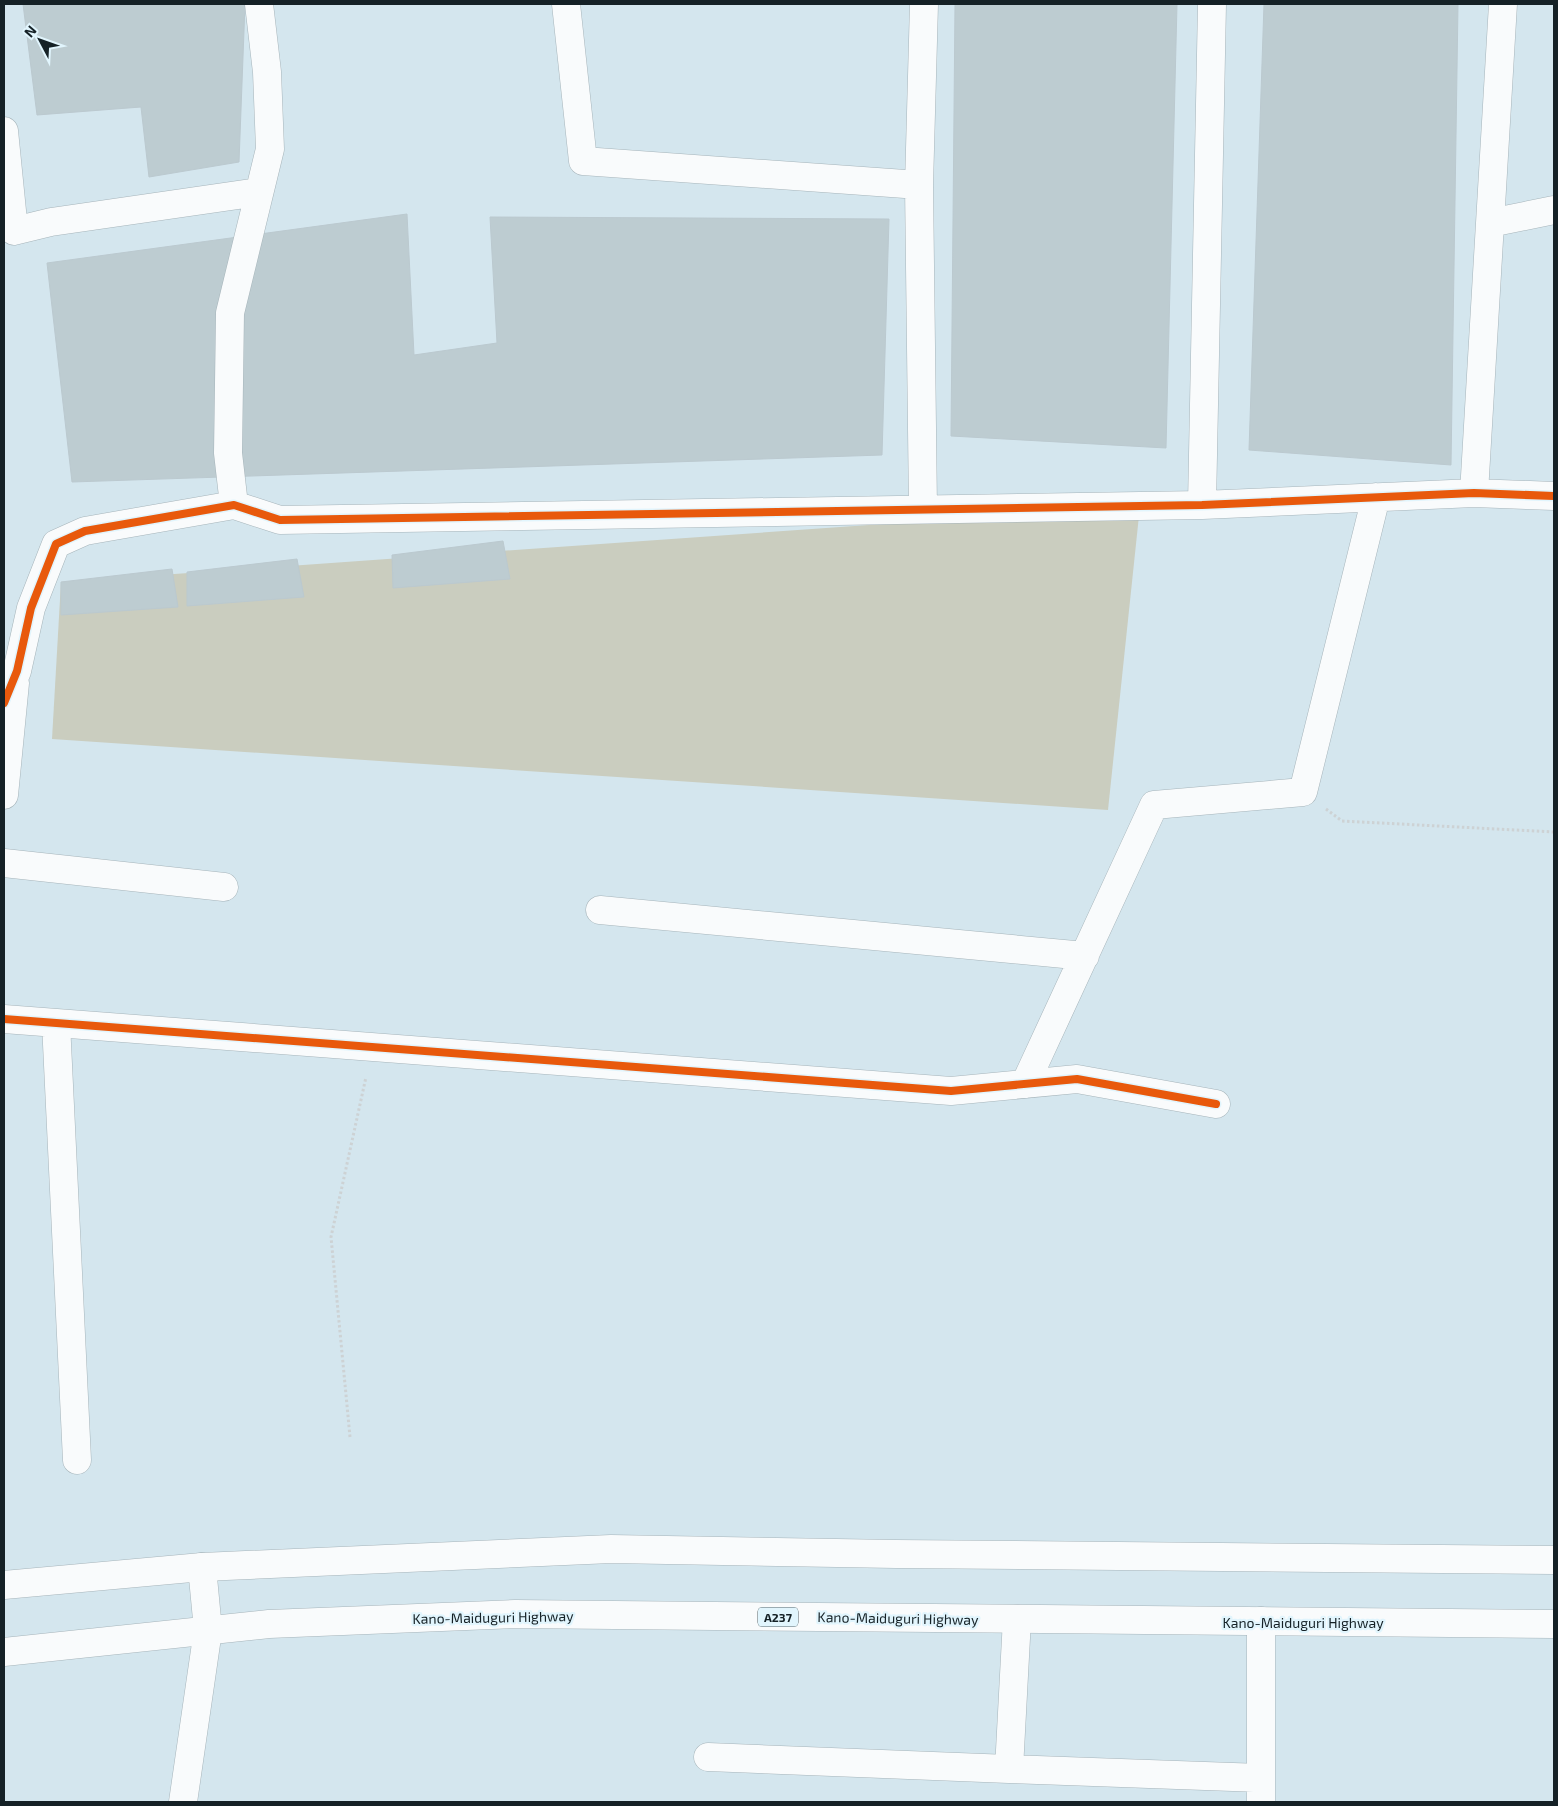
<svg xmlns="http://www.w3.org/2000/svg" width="1558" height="1806" viewBox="0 0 1558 1806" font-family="'Exo 2',sans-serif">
<rect width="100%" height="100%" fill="#d4e6ee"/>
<path fill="#cacdbf" d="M1140,506l-32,304 -1056,-71 9,-157z"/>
<path fill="#bdccd1" stroke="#bbc9cf" d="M23,4h222l-6,158 -90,15 -8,-70 -104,8z
M955,4h222l-11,444 -215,-12z
M1264,4h194l-7,461 -202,-15z
M407,214l7,141 83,-12 -7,-126 399,2 -7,236 -810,27 -25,-219z
M503,541l7,38 -117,9 -1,-33z
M297,559l7,38 -117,9v-34z
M172,569l6,38 -117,8v-33z"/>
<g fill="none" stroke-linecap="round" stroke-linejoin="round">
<g stroke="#a6b4ba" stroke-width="29">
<path id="minor" d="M566,4l17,157 336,24
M4,131l10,100 37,-9 208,-30
M1490,223l64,-13
M1474,493l29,-489
M234,505l-6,-52 2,-140 40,-164 -3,-77 -8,-68
M1202,505l10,-501
M923,509l-4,-324 5,-181
M4,703l13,-32 14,-63 25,-64 29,-13 149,-26 46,15 922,-15 272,-12 80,3
M4,795l11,-112
M4,863l220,24
M600,910l485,46
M4,1019l947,72 126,-12 139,25
M56,1023l21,437
M1025,1084l129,-279 149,-13 73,-295
M1017,1619l-8,150 252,9
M1261,1621v181
M708,1757l301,12
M183,1802l25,-172 -6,-63"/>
</g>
<g stroke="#a6b4ba" stroke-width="29">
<path id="highway" d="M4,1585l198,-18 409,-18 285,5 658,6
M4,1652l265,-28 246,-10 1039,10"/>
</g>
<path stroke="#cdd2d4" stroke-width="3" stroke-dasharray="2.5 2.5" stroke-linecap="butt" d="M1326,809l16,12 212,11
M350,1437l-19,-200 35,-160"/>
<use href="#minor" stroke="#f9fbfc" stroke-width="28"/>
<use href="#highway" stroke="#f9fbfc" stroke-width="28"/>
<g stroke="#e1f5fd" stroke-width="11">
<path id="cycleway" d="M4,703l13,-32 14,-63 25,-64 29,-13 149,-26 46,15 922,-15 272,-12 80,3
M4,1019l947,72 126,-12 139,25"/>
</g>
<use href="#cycleway" stroke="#e8590c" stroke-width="8"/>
</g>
<g text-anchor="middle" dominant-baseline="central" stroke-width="4.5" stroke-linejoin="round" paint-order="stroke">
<rect fill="#e1f5fd" stroke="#526166" stroke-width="1" x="758" y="1607.5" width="40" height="19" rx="4"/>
<g font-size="12" font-weight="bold" fill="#152126">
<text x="778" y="1617">A237</text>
</g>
<g font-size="14" fill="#152126" stroke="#e1f5fd">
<text transform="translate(493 1617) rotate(-1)">Kano-Maiduguri Highway</text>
<text transform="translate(898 1618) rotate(1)">Kano-Maiduguri Highway</text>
<text x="1303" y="1622">Kano-Maiduguri Highway</text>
</g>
</g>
<rect width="1558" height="1806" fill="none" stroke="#152126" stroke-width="10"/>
<g transform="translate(40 40) rotate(311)" stroke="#e1f5fd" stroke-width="4" paint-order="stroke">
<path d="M0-4L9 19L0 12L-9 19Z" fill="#152126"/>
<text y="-8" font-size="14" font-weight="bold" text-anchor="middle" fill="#152126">N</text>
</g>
</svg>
